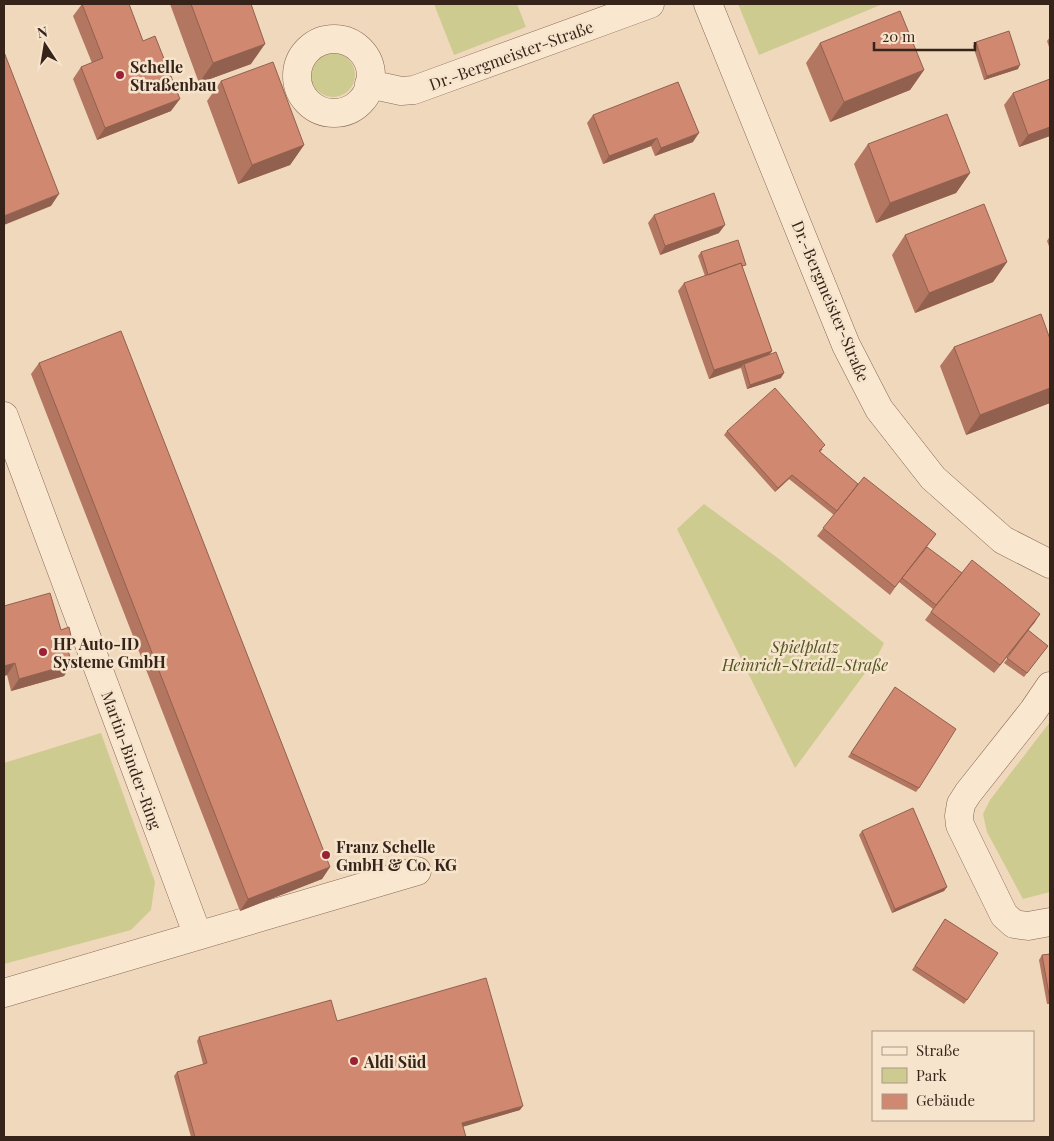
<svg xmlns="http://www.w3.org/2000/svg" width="1054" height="1141" viewBox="0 0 1054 1141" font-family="'Playfair Display',serif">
<rect width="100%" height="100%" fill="#f0d8bd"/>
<path fill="#cecb90" d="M434,4h83l9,23 -72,28z
M738,4h145l-124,51z
M311 75a22 22 0 1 1 44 0a22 22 0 1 1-44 0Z
M704,504l75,55 105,84 -7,14 -82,111 -118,-239z
M1050,722v170l-27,7 -36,-67 -4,-18 7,-14z
M101,733l54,149 -4,28 -20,20 -127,34v-201z"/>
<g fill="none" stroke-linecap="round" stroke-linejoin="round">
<g stroke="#886855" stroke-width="29">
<path id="street" d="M708,4l138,341 33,64 54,69 70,62 47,24
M297 76a37 37 0 1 1 74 0a37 37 0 1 1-74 0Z
M369,84l32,7 13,-1 236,-86
M4,416l194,520
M1050,686l-17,25 -65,82 -7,11 -2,12 1,9 44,90 10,9 14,2 22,-4
M4,993l413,-122"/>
</g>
<use href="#street" stroke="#fae7d0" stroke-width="28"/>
</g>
<path fill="#b37660" d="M82,4l89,107 -74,29 -24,-61 8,-12 11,-4 -19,-47z
M170,4h81v60l-52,19z
M1050,37v13l-3,-9z
M976,42l42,27 -34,11 -11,-34z
M820,43l104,27 -14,20 -80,32 -24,-59z
M1050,79v57l-31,11 -15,-42 9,-12z
M221,81l83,64 -14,20 -52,19 -31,-83z
M593,115l100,27 -38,14 -4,-10 -48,18 -16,-41z
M868,144l102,29 -14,20 -80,30 -22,-59z
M654,215l65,18 -59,22 -12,-32z
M905,235l102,27 -14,20 -78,31 -23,-58z
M1050,236v13l-3,-8z
M701,252l42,17 29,82 -3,4 12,23 -34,11 -6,-21 -32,11 -31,-88 6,-8 21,-7 -7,-20z
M1050,339v64l-84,32 -26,-69 14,-19z
M39,363l291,504 -8,12 -82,32 -209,-537z
M727,431l96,18 -3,3 38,32 78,50 -12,17 38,22 73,49 -7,8 20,16 -24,31 -20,-14 16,-22 -26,32 -69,-53 8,-11 -34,-27 -9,13 -73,-59 17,-21 -45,-36 -14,13 -51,-57z
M4,606l57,24 12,15 -5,7 4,12 -8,12 -53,15 -4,-16 -3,1z
M895,687l24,101 -3,4 -68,-35z
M862,831l85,56 -3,4 -52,22 -33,-78z
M945,919l22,81 -3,4 -52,-34z
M1050,954v50h-3l-8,-44 3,-5z
M337,1021l183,89 -58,16 4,11h-275l-17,-61 3,-4 26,-8 -6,-23 2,-4z"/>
<path fill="#92604e" d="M265,44l-14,20 -52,19 14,-20z
M1020,65l-2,4 -34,11 3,-4z
M924,70l-14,20 -80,32 14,-20z
M180,99l-9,12 -74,29 8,-12z
M1050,127v9l-31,11 9,-12z
M699,133l-6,9 -38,14 6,-8z
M657,138l-6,8 -48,18 6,-8z
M304,145l-14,20 -52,19 14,-19z
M970,173l-14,20 -80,30 14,-20z
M59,194l-8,12 -47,19v-9z
M725,225l-6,8 -59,22 5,-9z
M1007,262l-14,20 -78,31 14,-20z
M772,351l-6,8 -22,5 -3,3 -32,12 5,-9z
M784,373l-3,5 -34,11 3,-4z
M1050,388v15l-84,32 14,-20z
M792,475l-3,4 -14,13 3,-4z
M1040,614l-5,8 -41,51 6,-8z
M73,645l-8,12 2,-10z
M15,663l-8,12 -3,1v-10z
M72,664l-8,12 -53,15 8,-12z
M330,867l-8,12 -82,32 8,-12z
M947,887l-3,4 -52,22 3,-4z
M523,1106l-3,4 -61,18 3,-5z"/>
<path fill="#d08970" stroke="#92604e" d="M82,4h47l14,37 12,-5 25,63 -75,29 -24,-61 22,-9z
M191,4h60l14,40 -52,19z
M900,11l24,59 -80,32 -24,-59z
M1009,31l11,34 -33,11 -11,-34z
M4,52l55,142 -55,22z
M273,62l31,83 -52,20 -31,-84z
M1050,79v48l-22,8 -15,-42z
M678,82l21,51 -38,15 -4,-10 -48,18 -16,-41z
M947,114l23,59 -80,30 -22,-59z
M714,193l11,32 -60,21 -11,-31z
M984,204l23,58 -78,31 -24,-58z
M738,240l8,25 -4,1 -1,-3 -33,12 -7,-23z
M741,263l31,88 -58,19 -30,-87z
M1041,314l9,25v49l-70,27 -26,-68z
M121,331l209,536 -82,32 -209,-536z
M776,352l8,21 -34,12 -6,-21z
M775,388l50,57 -6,6 39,33 -21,27 -45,-36 -14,13 -51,-57z
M864,477l72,57 -41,53 -72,-59z
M927,547l35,26 -26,32 -34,-27z
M972,560l68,54 -40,51 -69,-53z
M50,593l11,37 8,-3 4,18 -6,2 5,17 -53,15 -4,-16 -11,3v-60z
M1028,630l20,16 -21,27 -20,-15z
M895,687l61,42 -37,59 -68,-35z
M913,808l34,79 -52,22 -33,-78z
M945,919l53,34 -31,47 -52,-34z
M1050,954v46l-8,-45z
M486,978l37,128 -61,17 4,14h-271l-18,-65 30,-9 -8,-26 132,-37 6,21z"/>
<g fill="#9a2237" stroke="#f7e4cc" stroke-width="2">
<circle cx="120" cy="75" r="5"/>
<circle cx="43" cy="652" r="5"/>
<circle cx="326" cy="855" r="5"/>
<circle cx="354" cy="1061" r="5"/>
</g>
<g text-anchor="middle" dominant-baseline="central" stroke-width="5" stroke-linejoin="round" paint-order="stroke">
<g font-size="16" fill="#36241b" stroke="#f7e4cc">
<text transform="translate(511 55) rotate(-20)">Dr.-Bergmeister-Straße</text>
<text transform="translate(831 301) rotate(67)">Dr.-Bergmeister-Straße</text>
<text transform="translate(132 760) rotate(70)">Martin-Binder-Ring</text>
</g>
<g font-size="16" font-weight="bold" fill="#36241b" stroke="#f7e4cc" text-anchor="start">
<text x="130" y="66">Schelle<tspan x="130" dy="18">Straßenbau</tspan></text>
<text x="53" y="643">HP Auto-ID<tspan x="53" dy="18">Systeme GmbH</tspan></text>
<text x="336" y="846">Franz Schelle<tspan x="336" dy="18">GmbH &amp; Co. KG</tspan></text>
<text x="364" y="1061">Aldi Süd</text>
</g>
<g font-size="16" font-style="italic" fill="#4f5420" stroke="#f7e4cc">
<text x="805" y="646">Spielplatz<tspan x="805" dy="18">Heinrich-Streidl-Straße</tspan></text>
</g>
</g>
<rect width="1054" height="1141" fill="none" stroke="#36241b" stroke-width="10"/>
<rect x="872" y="1031" width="162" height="90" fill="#f7e4cc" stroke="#aa9785"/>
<rect x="882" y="1047" width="25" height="8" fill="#fae7d0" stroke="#aa9785"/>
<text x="916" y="1056" font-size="15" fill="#36241b">Straße</text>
<rect x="882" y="1068" width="25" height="15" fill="#cecb90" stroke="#aa9785"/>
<text x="916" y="1081" font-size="15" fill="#36241b">Park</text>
<rect x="882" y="1094" width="25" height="15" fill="#d08970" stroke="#aa9785"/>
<text x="916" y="1106" font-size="15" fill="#36241b">Gebäude</text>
<g transform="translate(45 45) rotate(348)" stroke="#f7e4cc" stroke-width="4" paint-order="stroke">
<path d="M0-4L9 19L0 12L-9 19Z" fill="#36241b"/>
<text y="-8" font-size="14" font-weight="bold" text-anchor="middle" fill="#36241b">N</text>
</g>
<path d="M874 42v8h101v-8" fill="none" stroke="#36241b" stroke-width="2.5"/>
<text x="882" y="42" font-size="15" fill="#36241b" stroke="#f7e4cc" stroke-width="4" paint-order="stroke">20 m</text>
</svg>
